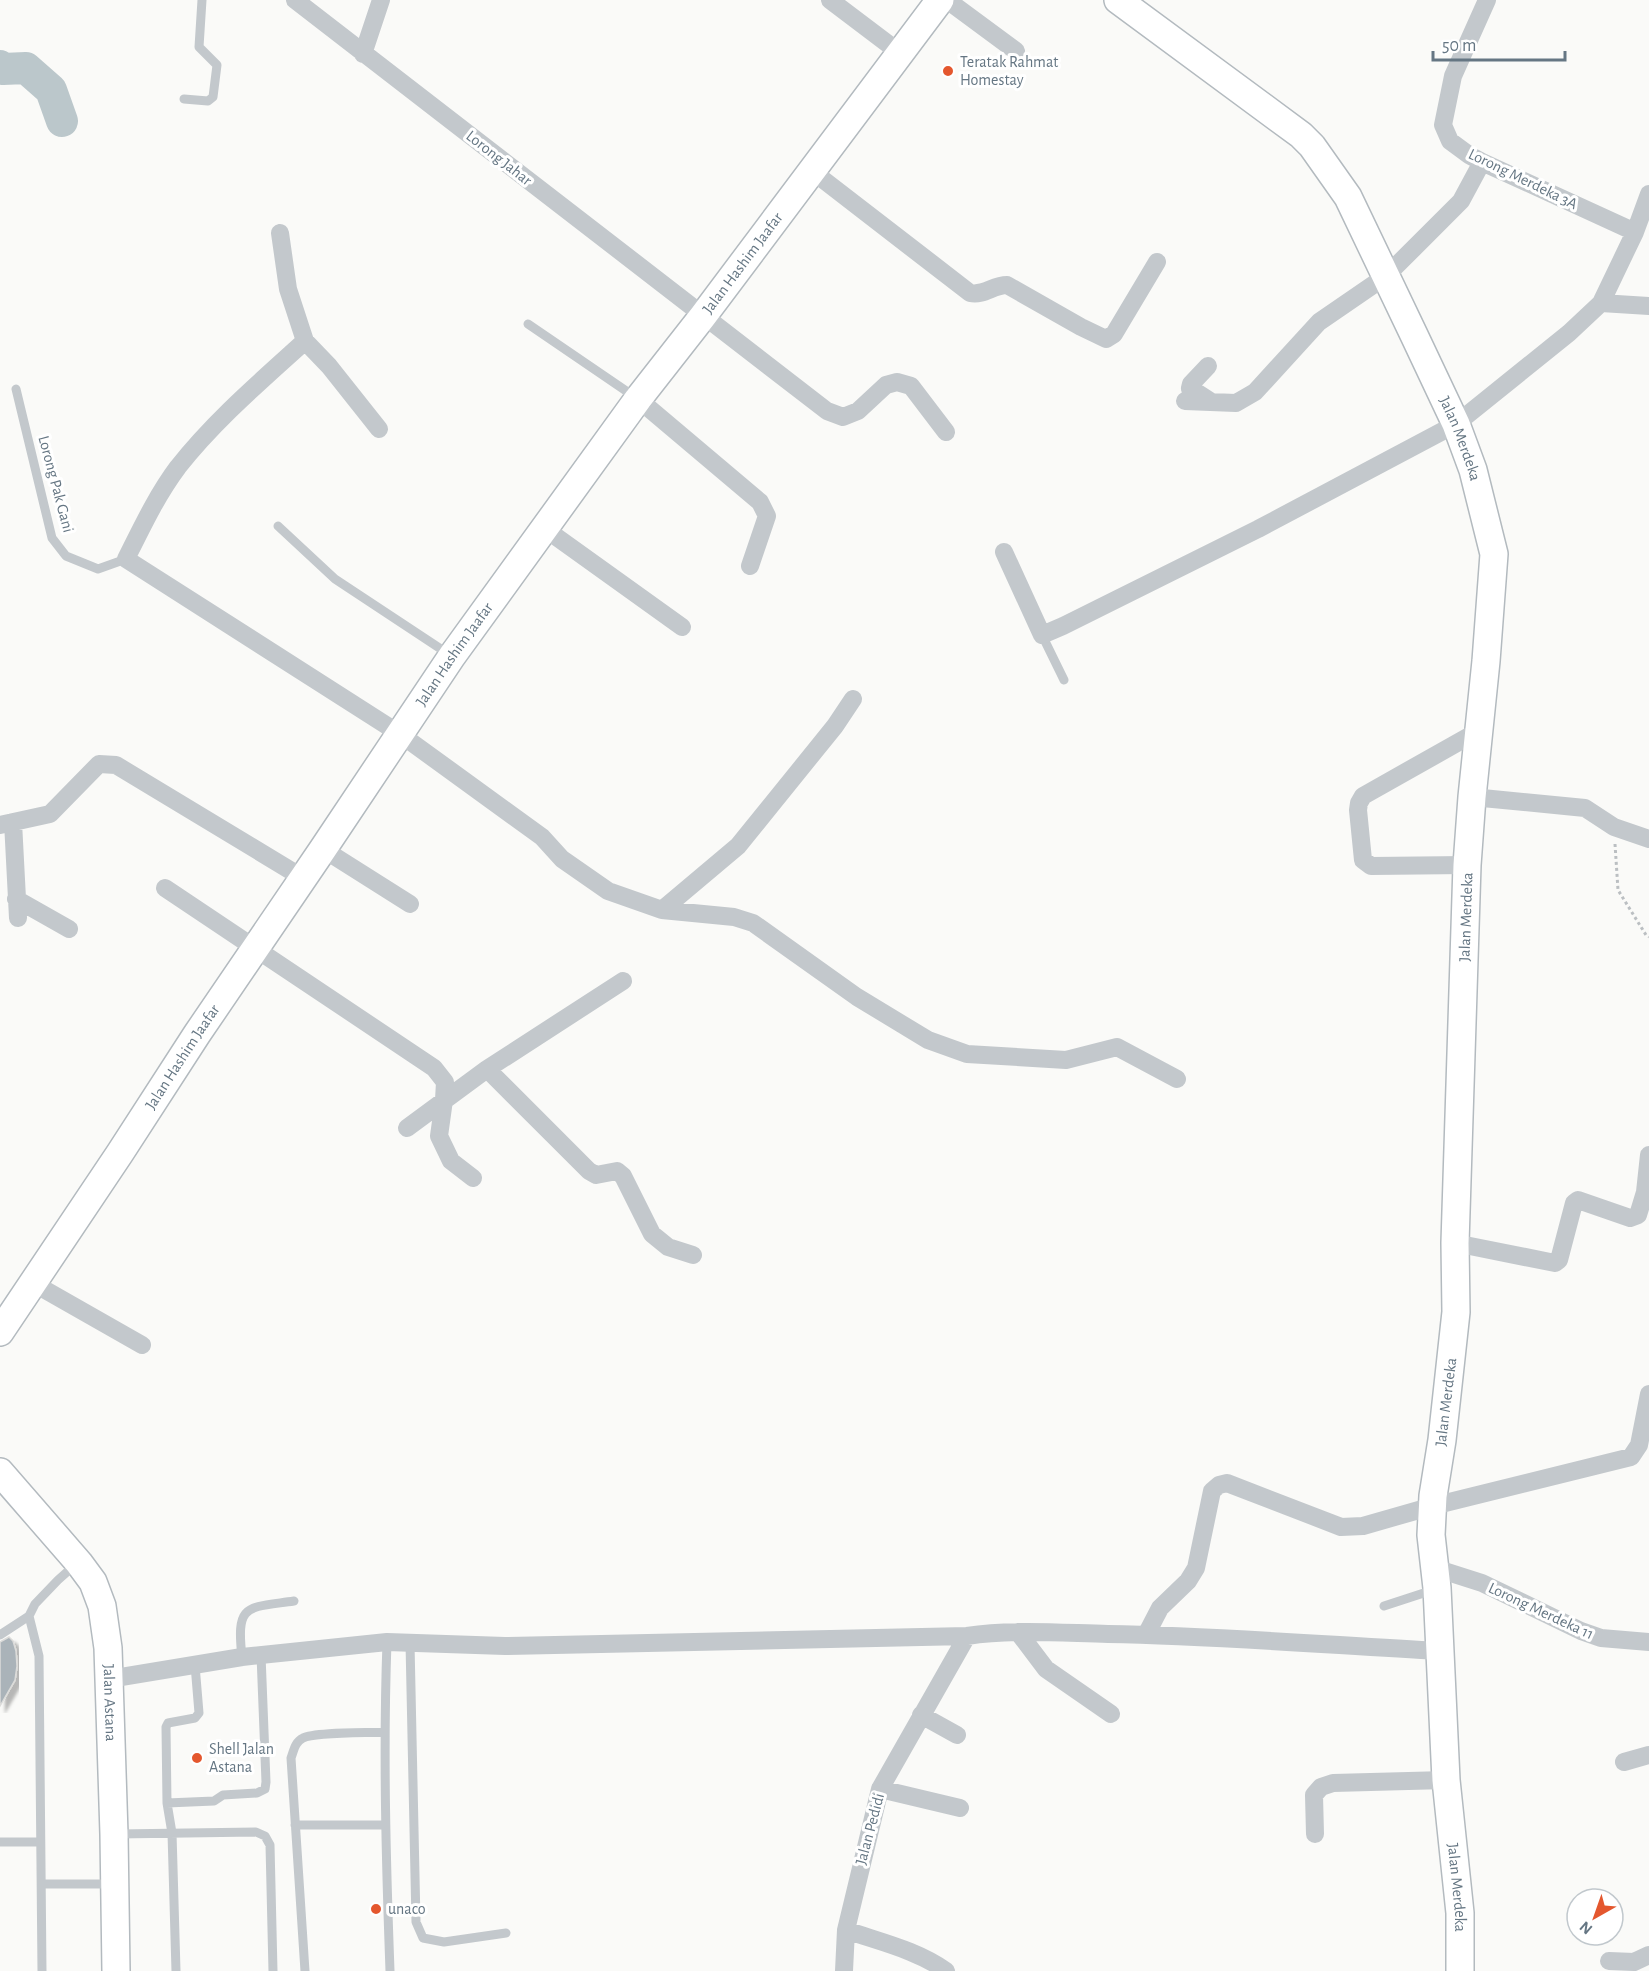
<svg xmlns="http://www.w3.org/2000/svg" width="1649" height="1971" viewBox="0 0 1649 1971" font-family="'Alegreya Sans',sans-serif">
<defs>
<filter id="shadow"><feDropShadow dx="5.5" dy="5.5" stdDeviation="1.5" flood-color="#0004"/></filter>
</defs>
<rect width="100%" height="100%" fill="#fafaf8"/>
<g fill="none" stroke-linecap="round" stroke-linejoin="round">
<path stroke="#bbc7cb" stroke-width="32" d="M0,66l3,3 23,-1 25,22 11,31"/>
</g>
<path fill="#aab3b9" stroke="#dcdcda" stroke-width="1.5" filter="url(#shadow)" d="M9,1637l4,4 3,10 1,15 -2,14 -15,26v-64z"/>
<g fill="none" stroke-linecap="round" stroke-linejoin="round">
<g stroke="#b3babf" stroke-width="30">
<g id="secondary">
<path id="s1" d="M1118,0l183,135 11,11 36,51 66,138 42,89 17,46 21,84 -8,107 -14,136 -5,68 -12,378 1,69 -14,128 -9,56 -2,39 6,53 9,192 14,133v58"/>
<path id="s2" d="M0,1332l120,-179 77,-119 126,-185 129,-193 186,-257 65,-83 237,-316"/>
<path id="s3" d="M0,1472l79,91 14,19 9,24 6,42 6,186 2,137"/>
</g>
</g>
<path stroke="#bbbfc2" stroke-width="3" stroke-dasharray="3 3" stroke-linecap="butt" d="M1615,844l3,46 28,45 3,2"/>
<path stroke="#c3c8cc" stroke-width="9" d="M184,99l24,2 5,-4 4,-32 -18,-18 3,-47
M528,324l107,73
M16,389l36,149 14,18 32,13 28,-10
M278,526l57,53 115,76
M1042,635l22,45
M1384,1606l49,-16
M29,1616l10,40 3,315
M0,1635l29,-19 6,-12 23,-24 18,-16
M387,1642c-4,110 -1,219 3,329
M410,1643l6,279 7,16 21,4 62,-9
M242,1657c-6,-54 4,-49 52,-56
M167,1803l47,-2 9,-6 34,-2 8,-4 1,-7 -5,-127
M295,1825h90
M117,1834l139,-2 9,4 5,9 3,126
M0,1842h40
M42,1884h70
M176,1971l-4,-138 -5,-30 -1,-76 2,-4 27,-5 4,-5 -4,-48
M305,1971l-14,-213c3,-8 4,-16 12,-20 11,-6 65,-5 81,-6"/>
<path stroke="#c3c8cc" stroke-width="18" d="M295,0l532,411 16,6 15,-6 28,-26 11,-3 14,4 35,46
M830,0l70,53
M947,0l69,51
M1487,0l-34,76 -10,49 7,16 19,14 13,7 153,70
M363,54l18,-54
M812,171l158,122c14,3 23,-8 37,-8l74,42 25,12 8,-5 43,-72
M280,233l8,56 17,52 24,25 50,63
M1601,303l48,3
M305,341c-44,40 -90,79 -127,126 -21,28 -36,60 -52,92l274,175 142,103 20,22 46,32 54,19 72,7 19,6 104,74 71,43 39,14 99,6 51,-13 60,32
M1208,366l-17,18 -1,4 20,13
M638,399l122,103 7,14 -17,50
M1185,401l51,2 19,-11 64,-70 67,-46 75,-75 21,-39
M544,528l138,99
M1004,552l38,83 21,-9 195,-97 198,-105 113,-91 32,-30 34,-71 14,-38
M1472,797l113,11 29,19 35,12
M13,822l5,96
M0,825l50,-11 49,-50 17,1 187,113
M323,849l87,55
M1467,865l-96,1 -8,-6 -5,-50 1,-7 4,-7 117,-66
M165,888l269,180 11,14 -1,18 -5,36 12,25 22,17
M16,899l53,30
M662,910l76,-64 97,-120 18,-27
M487,1069l102,102 7,4 21,-4 6,5 29,58 16,13 25,8
M407,1128l80,-59 136,-88
M1455,1243l100,20 4,-3 15,-57 4,-3 52,18 8,-3 7,-23 4,-37
M33,1283l109,62
M1435,1568l47,15 99,48 20,7 48,4
M1018,1632l28,37 65,45
M1146,1635l14,-27 28,-27 8,-13 16,-77 7,-6 8,-2 114,44 22,-1 70,-20 198,-49 8,-12 10,-51
M109,1679l133,-22 145,-15 118,4 462,-10c47,-7 94,-3 141,-2 110,2 221,11 332,17
M921,1715l36,20
M1624,1762l25,-7
M880,1789l80,19
M1315,1834l-1,-39 7,-8 12,-4 113,-3
M846,1930c34,12 71,20 100,41
M1609,1961l25,1 15,-7
M844,1971l2,-41 34,-141 87,-153"/>
<use href="#secondary" stroke="#fff" stroke-width="27"/>
</g>
<g fill="#e4572e" stroke="#fff" stroke-width="2">
<circle cx="948" cy="71" r="6"/>
<circle cx="197" cy="1758" r="6"/>
<circle cx="376" cy="1909" r="6"/>
</g>
<g text-anchor="middle" dominant-baseline="central" stroke-width="6" stroke-linejoin="round" paint-order="stroke">
<g font-size="16" fill="#657683" stroke="#fff" text-anchor="start">
<text x="960" y="62">Teratak Rahmat<tspan x="960" dy="18">Homestay</tspan></text>
<text x="209" y="1749">Shell Jalan<tspan x="209" dy="18">Astana</tspan></text>
<text x="388" y="1909">unaco</text>
</g>
<g font-size="16" fill="#657683" stroke="#fff">
<text transform="translate(499 158) rotate(38)">Lorong Jahar</text>
<text transform="translate(1523 179) rotate(26)">Lorong Merdeka 3A</text>
<text stroke="none"><textPath href="#s2" startOffset="1302">Jalan Hashim Jaafar</textPath></text>
<text stroke="none"><textPath href="#s1" startOffset="572">Jalan Merdeka</textPath></text>
<text transform="translate(56 484) rotate(75)">Lorong Pak Gani</text>
<text stroke="none"><textPath href="#s2" startOffset="816">Jalan Hashim Jaafar</textPath></text>
<text transform="translate(1466 917) rotate(-88)">Jalan Merdeka</text>
<text stroke="none"><textPath href="#s2" startOffset="330">Jalan Hashim Jaafar</textPath></text>
<text transform="translate(1446 1402) rotate(-83)">Jalan Merdeka</text>
<text transform="translate(1541 1611) rotate(25)">Lorong Merdeka 11</text>
<text stroke="none"><textPath href="#s3" startOffset="267">Jalan Astana</textPath></text>
<text transform="translate(870 1829) rotate(-75)">Jalan Pedidi</text>
<text stroke="none"><textPath href="#s1" startOffset="2030">Jalan Merdeka</textPath></text>
</g>
</g>
<g transform="translate(1595 1917) rotate(220)"><circle r="28" fill="#ffffff" stroke="#c1c8cd" stroke-width="1.5"/>
<path d="M0-4.5L10 22L0 15L-10 22Z" fill="#e4572e"/>
<text y="-9" font-size="16" font-weight="bold" text-anchor="middle" fill="#657683">N</text>
</g>
<path d="M1433 51v9h132v-9" fill="none" stroke="#657683" stroke-width="3"/>
<text x="1442" y="51" font-size="18" fill="#657683" stroke="#ffffff" stroke-width="4.5" paint-order="stroke">50 m</text>
</svg>
